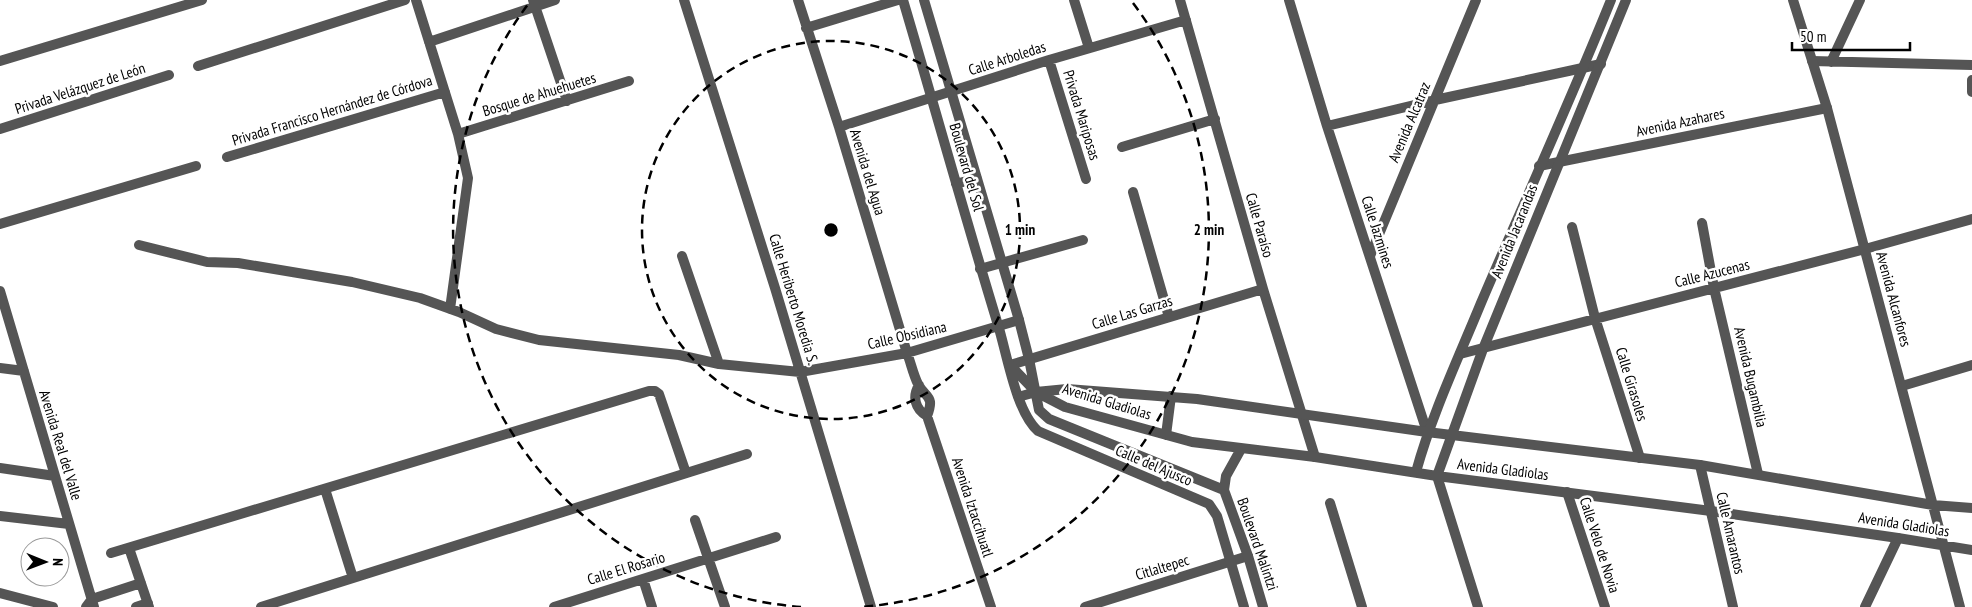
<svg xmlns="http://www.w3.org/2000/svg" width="1972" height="607" viewBox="0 0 1972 607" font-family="'PT Sans Narrow',sans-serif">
<rect width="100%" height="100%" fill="#fff"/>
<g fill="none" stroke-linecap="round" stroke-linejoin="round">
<path stroke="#555" stroke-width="10" d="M416,0l42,134 10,44 -18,131
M533,0l34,101
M684,0l91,288 96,319
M798,0l41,127 68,226c4,10 6,21 11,31 8,15 17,11 9,32
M1074,0l15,48
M1180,0l83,289 52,168
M1289,0l38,126 100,306
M806,28l92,-28
M429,42l126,-42
M1049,60l37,119
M0,61l202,-61
M1812,61l160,4
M1831,62l29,-62
M198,66l207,-66
M1972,80v12
M1327,126l108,-26 166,-36
M839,127l210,-67 137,-40
M0,129l169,-54
M458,134l171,-53
M1122,147l93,-28
M227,157l218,-65
M1539,166l288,-58
M1133,192l36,125
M1702,223l12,65 44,186
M0,224l196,-58
M1572,227l23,91 45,140
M139,245l68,17 31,1 114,19 68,16 39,14 37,17 43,11 140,15 40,9 81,8 107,-19 112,-33
M682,256l37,108
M1370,256l106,-256
M980,269l103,-29
M0,291l94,316
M1460,354l405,-105 107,-30
M1010,365l253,-76
M0,368l24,3
M919,385c-7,12 -4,24 8,31l64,191
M1902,386l70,-21
M1700,465l33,142
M0,468l55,8
M1437,476l41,131
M325,489l28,89
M1567,492l38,115
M1330,503l32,104
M0,516l69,8
M695,520l30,87
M129,548l20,59
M111,553l538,-162h6l4,3 27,79
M643,579l9,28
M0,593l53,14
M86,607l6,-8 49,-16
M136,607l12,-4
M261,607l486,-153
M554,607l222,-70
M1085,607l163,-51
M1865,607l33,-69"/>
<path stroke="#555" stroke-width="10" d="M903,0c32,108 62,217 95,325 9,29 18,87 40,106l171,73 8,12 27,91
M924,0l95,320 10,39 10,51 10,9 175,71
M1793,0l34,108 133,499
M956,184l21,-6
M1010,365l26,27 29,15 127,35 123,15 122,19 274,35 187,27 74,12
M1018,397l18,-5 31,-3 130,10 230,33 273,33 233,40 39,3
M1166,435l5,-39
M1241,449l-15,27 -2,14 24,66 15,51
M1416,472c16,-58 42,-113 65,-169 43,-101 89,-201 130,-303
M1437,476l46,-127 143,-349"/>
</g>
<g fill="none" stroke="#000" stroke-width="2.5" stroke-dasharray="9 6">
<circle cx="831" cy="230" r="189"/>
<path d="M801 607A378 378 0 0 1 529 3M1133 3A378 378 0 0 1 861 607"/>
</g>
<g text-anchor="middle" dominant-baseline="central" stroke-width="5" stroke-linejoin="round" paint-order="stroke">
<g font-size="15" fill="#000" stroke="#fff">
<text transform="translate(1007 58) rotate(-18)">Calle Arboledas</text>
<text transform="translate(80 88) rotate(-18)">Privada Velázquez de León</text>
<text transform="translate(539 94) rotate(-17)">Bosque de Ahuehuetes</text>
<text transform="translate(332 110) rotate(-17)">Privada Francisco Hernández de Córdova</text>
<text transform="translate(1082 115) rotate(73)">Privada Mariposas</text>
<text transform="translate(1409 122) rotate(-67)">Avenida Alcatraz</text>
<text transform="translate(1680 122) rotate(-12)">Avenida Azahares</text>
<text transform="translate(967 167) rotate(74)">Boulevard del Sol</text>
<text transform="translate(868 172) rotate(73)">Avenida del Agua</text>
<text transform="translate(1260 225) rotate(74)">Calle Paraíso</text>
<text transform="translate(1514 231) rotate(-68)">Avenida Jacarandas</text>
<text transform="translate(1378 232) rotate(72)">Calle Jazmines</text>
<text transform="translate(1712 273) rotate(-14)">Calle Azucenas</text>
<text transform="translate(794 299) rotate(73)">Calle Heriberto Moredia S.</text>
<text transform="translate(1894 299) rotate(75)">Avenida Alcanfores</text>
<text transform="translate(1132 312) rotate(-17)">Calle Las Garzas</text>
<text transform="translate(907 335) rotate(-13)">Calle Obsidiana</text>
<text transform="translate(1751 377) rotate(77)">Avenida Bugambilia</text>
<text transform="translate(1632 384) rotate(73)">Calle Girasoles</text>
<text transform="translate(1107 401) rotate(17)">Avenida Gladiolas</text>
<text transform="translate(61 445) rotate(73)">Avenida Real del Valle</text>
<text transform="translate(1154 465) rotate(23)">Calle del Ajusco</text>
<text transform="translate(1503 469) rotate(7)">Avenida Gladiolas</text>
<text transform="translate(973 507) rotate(72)">Avenida Iztaccíhuatl</text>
<text transform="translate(1904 524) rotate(9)">Avenida Gladiolas</text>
<text transform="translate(1731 533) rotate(77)">Calle Amarantos</text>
<text transform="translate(1258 544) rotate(71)">Boulevard Malintzi</text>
<text transform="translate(1600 545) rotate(72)">Calle Velo de Novia</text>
<text transform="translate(1162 567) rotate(-17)">Citlaltepec</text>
<text transform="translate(626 568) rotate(-17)">Calle El Rosario</text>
</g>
</g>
<circle cx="831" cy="230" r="8" fill="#000" stroke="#fff" stroke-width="2.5"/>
<g font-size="15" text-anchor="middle" font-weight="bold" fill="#000" stroke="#fff" stroke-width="5" stroke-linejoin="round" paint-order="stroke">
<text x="1020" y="235">1 min</text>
<text x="1209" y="235">2 min</text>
</g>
<g transform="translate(45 562) rotate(91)"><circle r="24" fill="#ffffff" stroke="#999999"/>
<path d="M0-4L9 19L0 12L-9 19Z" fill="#000000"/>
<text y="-8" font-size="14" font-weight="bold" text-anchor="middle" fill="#000000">N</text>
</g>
<path d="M1792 42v8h118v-8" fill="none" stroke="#000000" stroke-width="2.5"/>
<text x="1800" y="42" font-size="15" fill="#000000" stroke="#ffffff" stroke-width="4" paint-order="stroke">50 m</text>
</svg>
